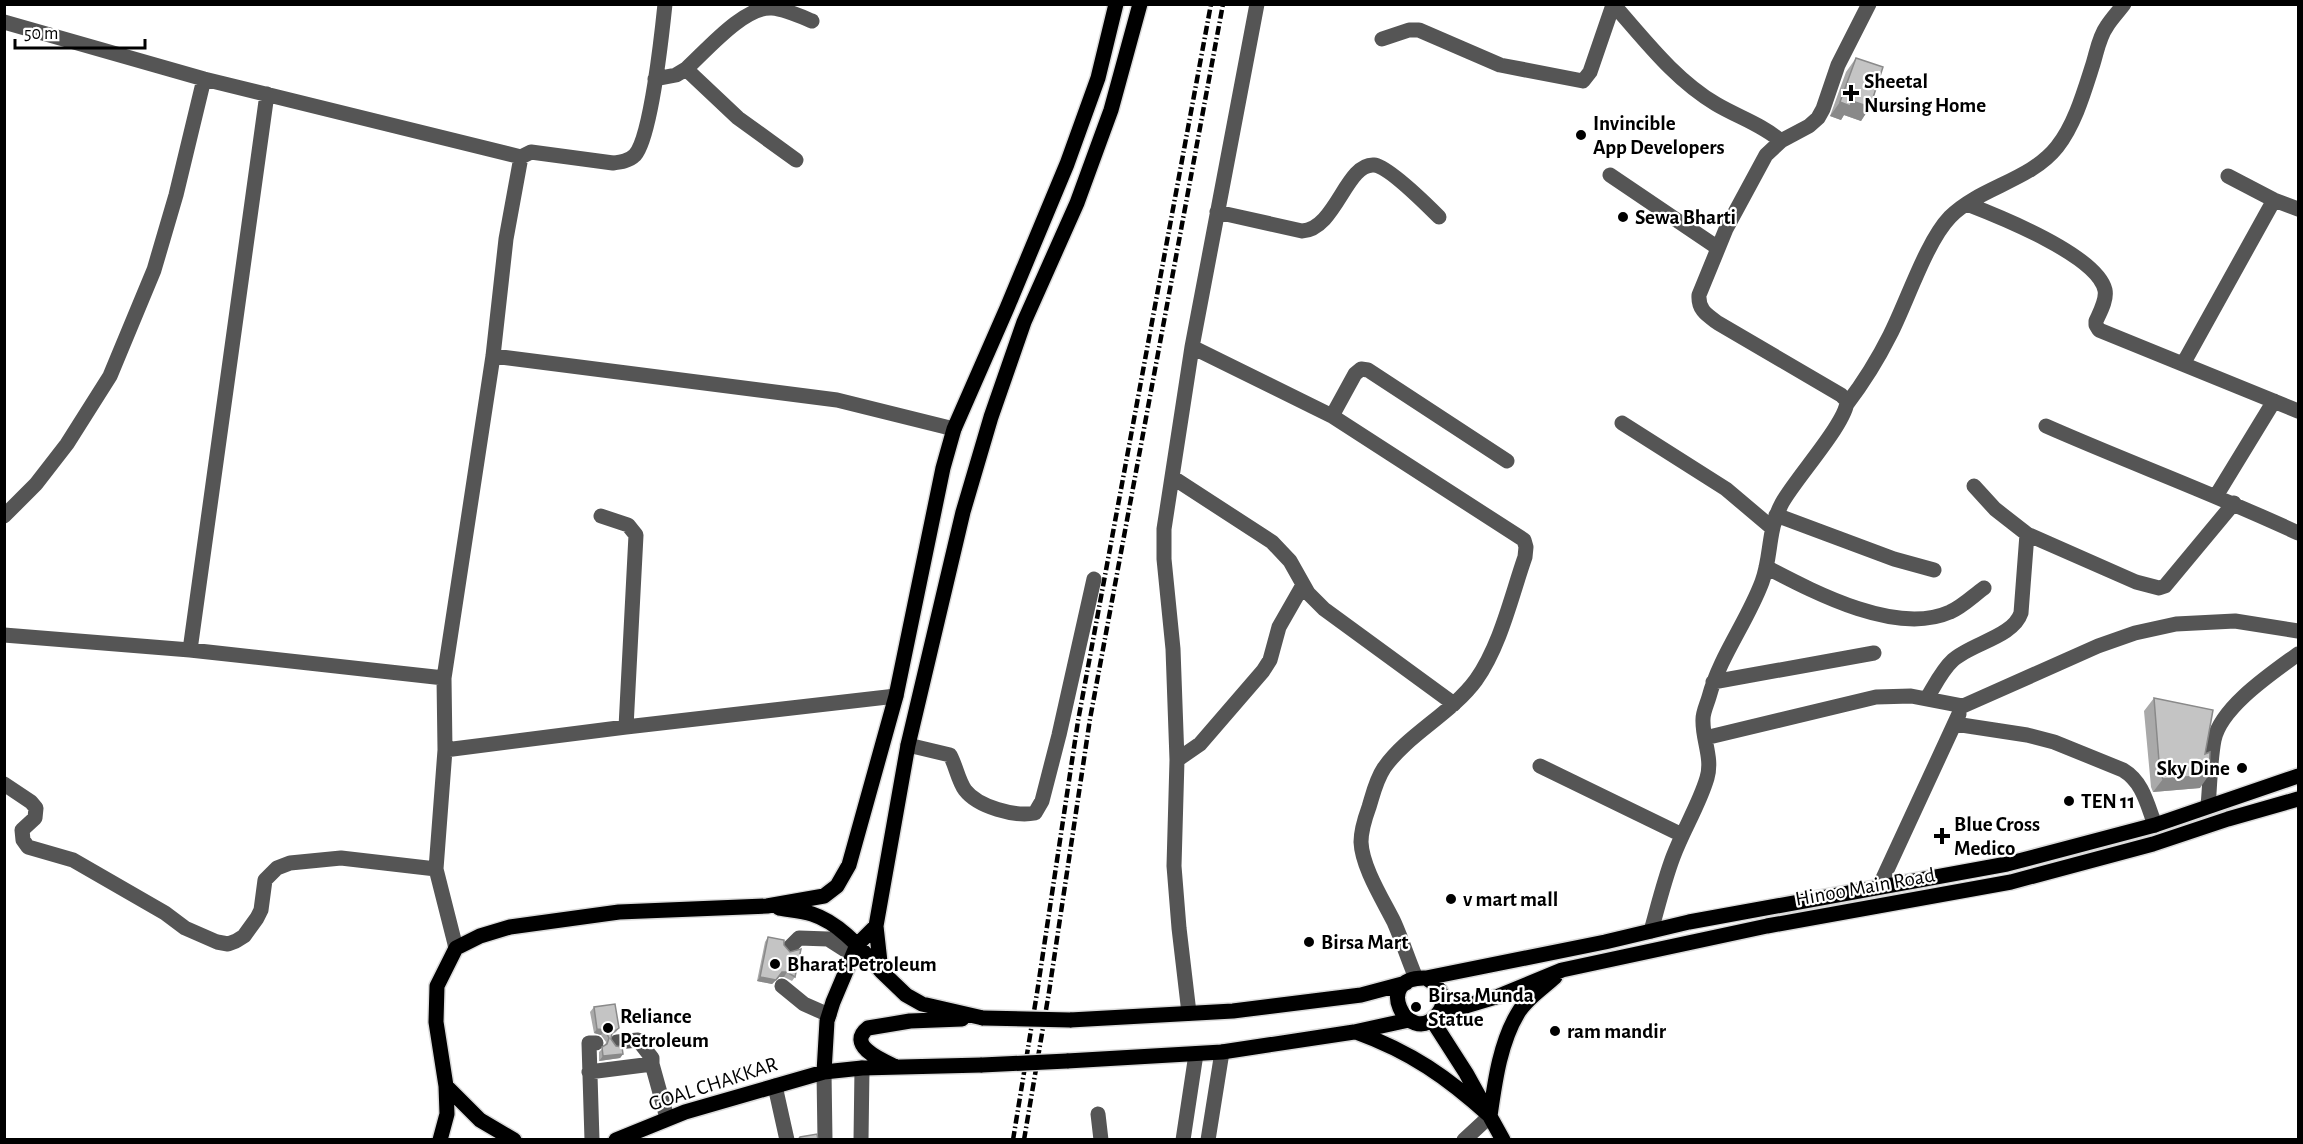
<svg xmlns="http://www.w3.org/2000/svg" width="2303" height="1144" viewBox="0 0 2303 1144" font-family="'Alegreya Sans',sans-serif">
<rect width="100%" height="100%" fill="#fff"/>
<g fill="none" stroke-linecap="round" stroke-linejoin="round">
<g stroke="#dbdbdb" stroke-width="18">
<path id="major" d="M779,908c11,2 23,3 33,6 28,9 50,36 69,57
M1426,978c15,9 24,23 10,38 -28,31 -65,-40 -10,-38l179,-36 84,-20 318,-58 148,-39 143,-49
M1439,1014l60,-18 63,-26 205,-44 244,-44 142,-38 75,-25 70,-20
M983,1018l-61,-14 -16,-9 -25,-24 -5,-45 32,-181 55,-233 28,-95 33,-95 53,-119 34,-93 29,-106
M1070,1020l163,-9 128,-16 45,-12
M1432,1020l34,53 37,67
M1356,1032c55,20 91,45 134,84
M1067,1061l155,-9 132,-20 55,-12
M894,1066c-13,-6 -48,-21 -26,-38l42,-7 52,-2
M824,1072l3,-51 6,-19 24,-57 19,-19
M446,1086l34,34 34,20
M1490,1116c5,-35 10,-73 28,-103 8,-14 25,-25 37,-36
M440,1140l7,-26 -1,-28 -10,-64 1,-36 19,-38 24,-12 30,-9 109,-15 148,-6 57,-10 13,-10 12,-21 47,-169 47,-228 11,-39 53,-121 60,-144 31,-86 18,-74
M616,1140l69,-28 139,-40 38,-4 120,-3"/>
</g>
<path stroke="#555" stroke-width="15" d="M1613,4c32,36 61,75 103,100 22,13 45,20 65,37
M4,22l200,57 317,78
M1382,39l27,-9h10l81,35 83,16 7,-9 23,-67
M686,69l52,49 58,42
M655,79l21,-4 10,-6c20,-18 58,-63 86,-61 13,1 28,8 40,13
M1610,175l108,73
M2274,200l24,9
M1967,204c31,12 130,51 138,86 2,10 -5,22 -9,31v4l3,5 199,81
M1217,212l85,19c34,-2 44,-68 72,-66 14,1 54,41 65,52
M1192,347l140,69
M493,356l344,44 117,29
M2183,364l91,-164 -46,-24
M1847,404c16,-21 31,-45 43,-69 17,-33 36,-93 60,-118 30,-30 80,-36 107,-70 18,-23 27,-55 36,-83 4,-13 6,-27 14,-38 5,-8 12,-15 17,-22
M1622,423l104,66 45,38
M2046,426c84,37 169,68 252,107
M1172,477l100,65 18,19 18,32 16,16 130,95
M1974,486l21,23 32,25 109,48 23,6 6,-2 69,-83
M2216,496l58,-95
M1776,515l118,44 40,11
M4,516l32,-32 31,-40 43,-68 44,-106 22,-75 28,-116
M601,516l27,9 8,10 -10,192
M1766,567c48,25 130,69 184,45 12,-5 23,-16 34,-24
M4,635l186,15 254,28
M190,650l77,-556
M1713,682l161,-29
M1927,698c8,-13 15,-28 26,-38 19,-17 60,-23 68,-47l6,-79
M1955,724l72,11 27,7 69,28c20,12 24,34 32,55
M1705,738l171,-41 35,-1 52,10 135,-60 37,-13 41,-9 59,-3 63,10
M908,745l42,10c6,11 8,25 15,35 13,17 50,27 70,23l7,-12 17,-66 35,-156
M445,750l181,-23 270,-31
M1177,760l23,-16 63,-73 7,-11 9,-33 24,-42
M1540,766l142,69
M4,784l27,18 5,6 -1,10 -13,12 1,10 5,7 45,13 92,53 20,15 32,14 11,2 8,-3 8,-5 13,-18 4,-8 4,-30 12,-12 13,-5 51,-5 95,11
M2208,806c2,-21 2,-45 6,-66 7,-33 58,-67 84,-86
M1879,887l80,-173
M1651,931c7,-25 13,-50 22,-74 10,-27 26,-52 34,-79 6,-20 -5,-39 -4,-59 0,-7 4,-15 6,-22 11,-41 38,-75 53,-115 10,-27 5,-51 20,-79 13,-24 65,-81 65,-102l-6,-6 -123,-72c-11,-8 -20,-13 -19,-28l27,-66 40,-74 15,-14 28,-15 9,-8 5,-9 15,-44 31,-61
M790,947l9,-9 29,1 25,16
M456,948l-20,-79 9,-119 -1,-72 49,-322 13,-117 15,-82 10,-5 82,11c8,-1 16,-2 22,-8 16,-18 27,-122 30,-151
M1416,978c-8,-19 -14,-38 -22,-56 -11,-22 -32,-55 -33,-80 0,-12 4,-24 8,-35 4,-13 7,-27 15,-39 24,-34 67,-54 92,-88 25,-36 35,-83 49,-123l1,-10 -2,-7 -192,-124 23,-42 6,-5 7,1 139,91
M782,986l22,18 25,11
M1189,1013l-10,-85 -5,-62 3,-106 -4,-111 -9,-90v-30l28,-182 65,-343
M617,1042l21,-2 14,18v6l15,54
M589,1072l63,-8
M824,1072l1,68
M775,1086l12,54
M1098,1114l3,26
M592,1140l-3,-97h7
M861,1140l1,-72
M1183,1140l13,-86
M1208,1140l14,-88
M1464,1140l26,-24"/>
<use href="#major" stroke="#000" stroke-width="15"/>
<path stroke="#000" stroke-width="4.5" stroke-dasharray="9 3 1.5 3" stroke-linecap="butt" d="M1013,1140l24,-147 41,-272 133,-717
M1024,1140l25,-148 41,-273 133,-715"/>
<g stroke="#dbdbdb" stroke-width="18" stroke-linecap="butt">
<path id="major-bridge" d="M983,1018l87,2
M982,1065l85,-4"/>
</g>
<use href="#major-bridge" stroke="#000" stroke-width="15"/>
</g>
<path fill="#a9a9a9" d="M1856,58l14,49 -9,14 -17,-6 -3,5 -11,-4 16,-44z
M2154,698l51,56 -5,34 -47,4 -2,-5 -7,-76z
M768,937l27,40 -3,4 -8,-4h-5l-7,7 -15,-3 8,-39z
M594,1007l25,21 -3,4 -5,3v4l12,15 -3,4 -21,3v-9l6,-6 1,-4 -5,-7 -7,-2 -4,-21z"/>
<path fill="#898989" d="M1852,101l18,6 -9,14 -17,-6 -3,5 -11,-4 10,-14z
M2209,775l-9,13 -47,4 10,-13z
M782,972h5l-3,5h-5l-7,7 -15,-3 3,-4z
M597,1029l8,1 -4,5 -7,-2z
M623,1054l-3,4 -21,3 4,-5z"/>
<path fill="#c4c4c4" stroke="#898989" stroke-width="1.5" d="M1856,58l27,9 -13,40 -18,-6 -2,5 -10,-4z
M2154,698l59,12 -8,44 5,-2 -1,23 -46,4 -3,-5z
M768,937l16,3v5l6,7 11,-3 -6,28 -8,-5h-5l-6,8 -16,-3z
M615,1004l4,24 -7,5 -1,6 5,7 6,1 1,7 -20,2 -1,-9 5,-3 2,-6 -4,-8 -8,-1 -3,-22z
M817,1134l1,6h-20l2,-3z"/>
<g fill="#000" stroke="#fff" stroke-width="2">
<path d="M1848 84h6v6h6v6h-6v6h-6v-6h-6v-6h6z"/>
<circle cx="1581" cy="135" r="6"/>
<circle cx="1623" cy="217" r="6"/>
<circle cx="2242" cy="768" r="6"/>
<circle cx="2069" cy="801" r="6"/>
<path d="M1939 827h6v6h6v6h-6v6h-6v-6h-6v-6h6z"/>
<circle cx="1451" cy="899" r="6"/>
<circle cx="1309" cy="942" r="6"/>
<circle cx="775" cy="964" r="6"/>
<circle cx="1416" cy="1007" r="6"/>
<circle cx="608" cy="1028" r="6"/>
<circle cx="1555" cy="1031" r="6"/>
</g>
<g text-anchor="middle" dominant-baseline="central" stroke-width="4.5" stroke-linejoin="round" paint-order="stroke">
<g font-size="21" font-weight="bold" fill="#000" stroke="#fff" text-anchor="start">
<text x="1864" y="81">Sheetal<tspan x="1864" dy="24">Nursing Home</tspan></text>
<text x="1593" y="123">Invincible<tspan x="1593" dy="24">App Developers</tspan></text>
<text x="1635" y="217">Sewa Bharti</text>
<text x="2230" y="768" text-anchor="end">Sky Dine</text>
<text x="2081" y="801">TEN 11</text>
<text x="1954" y="824">Blue Cross<tspan x="1954" dy="24">Medico</tspan></text>
<text x="1463" y="899">v mart mall</text>
<text x="1321" y="942">Birsa Mart</text>
<text x="787" y="964">Bharat Petroleum</text>
<text x="1428" y="995">Birsa Munda<tspan x="1428" dy="24">Statue</tspan></text>
<text x="620" y="1016">Reliance<tspan x="620" dy="24">Petroleum</tspan></text>
<text x="1567" y="1031">ram mandir</text>
</g>
<g font-size="21" fill="#000" stroke="#fff">
<text transform="translate(1865 887) rotate(-10)">Hinoo Main Road</text>
<text transform="translate(713 1084) rotate(-18)">GOAL CHAKKAR</text>
</g>
</g>
<rect width="2303" height="1144" fill="none" stroke="#000000" stroke-width="12"/>
<path d="M15 39v9h130v-9" fill="none" stroke="#000000" stroke-width="3"/>
<text x="24" y="39" font-size="18" fill="#000000" stroke="#ffffff" stroke-width="4.5" paint-order="stroke">50 m</text>
</svg>
